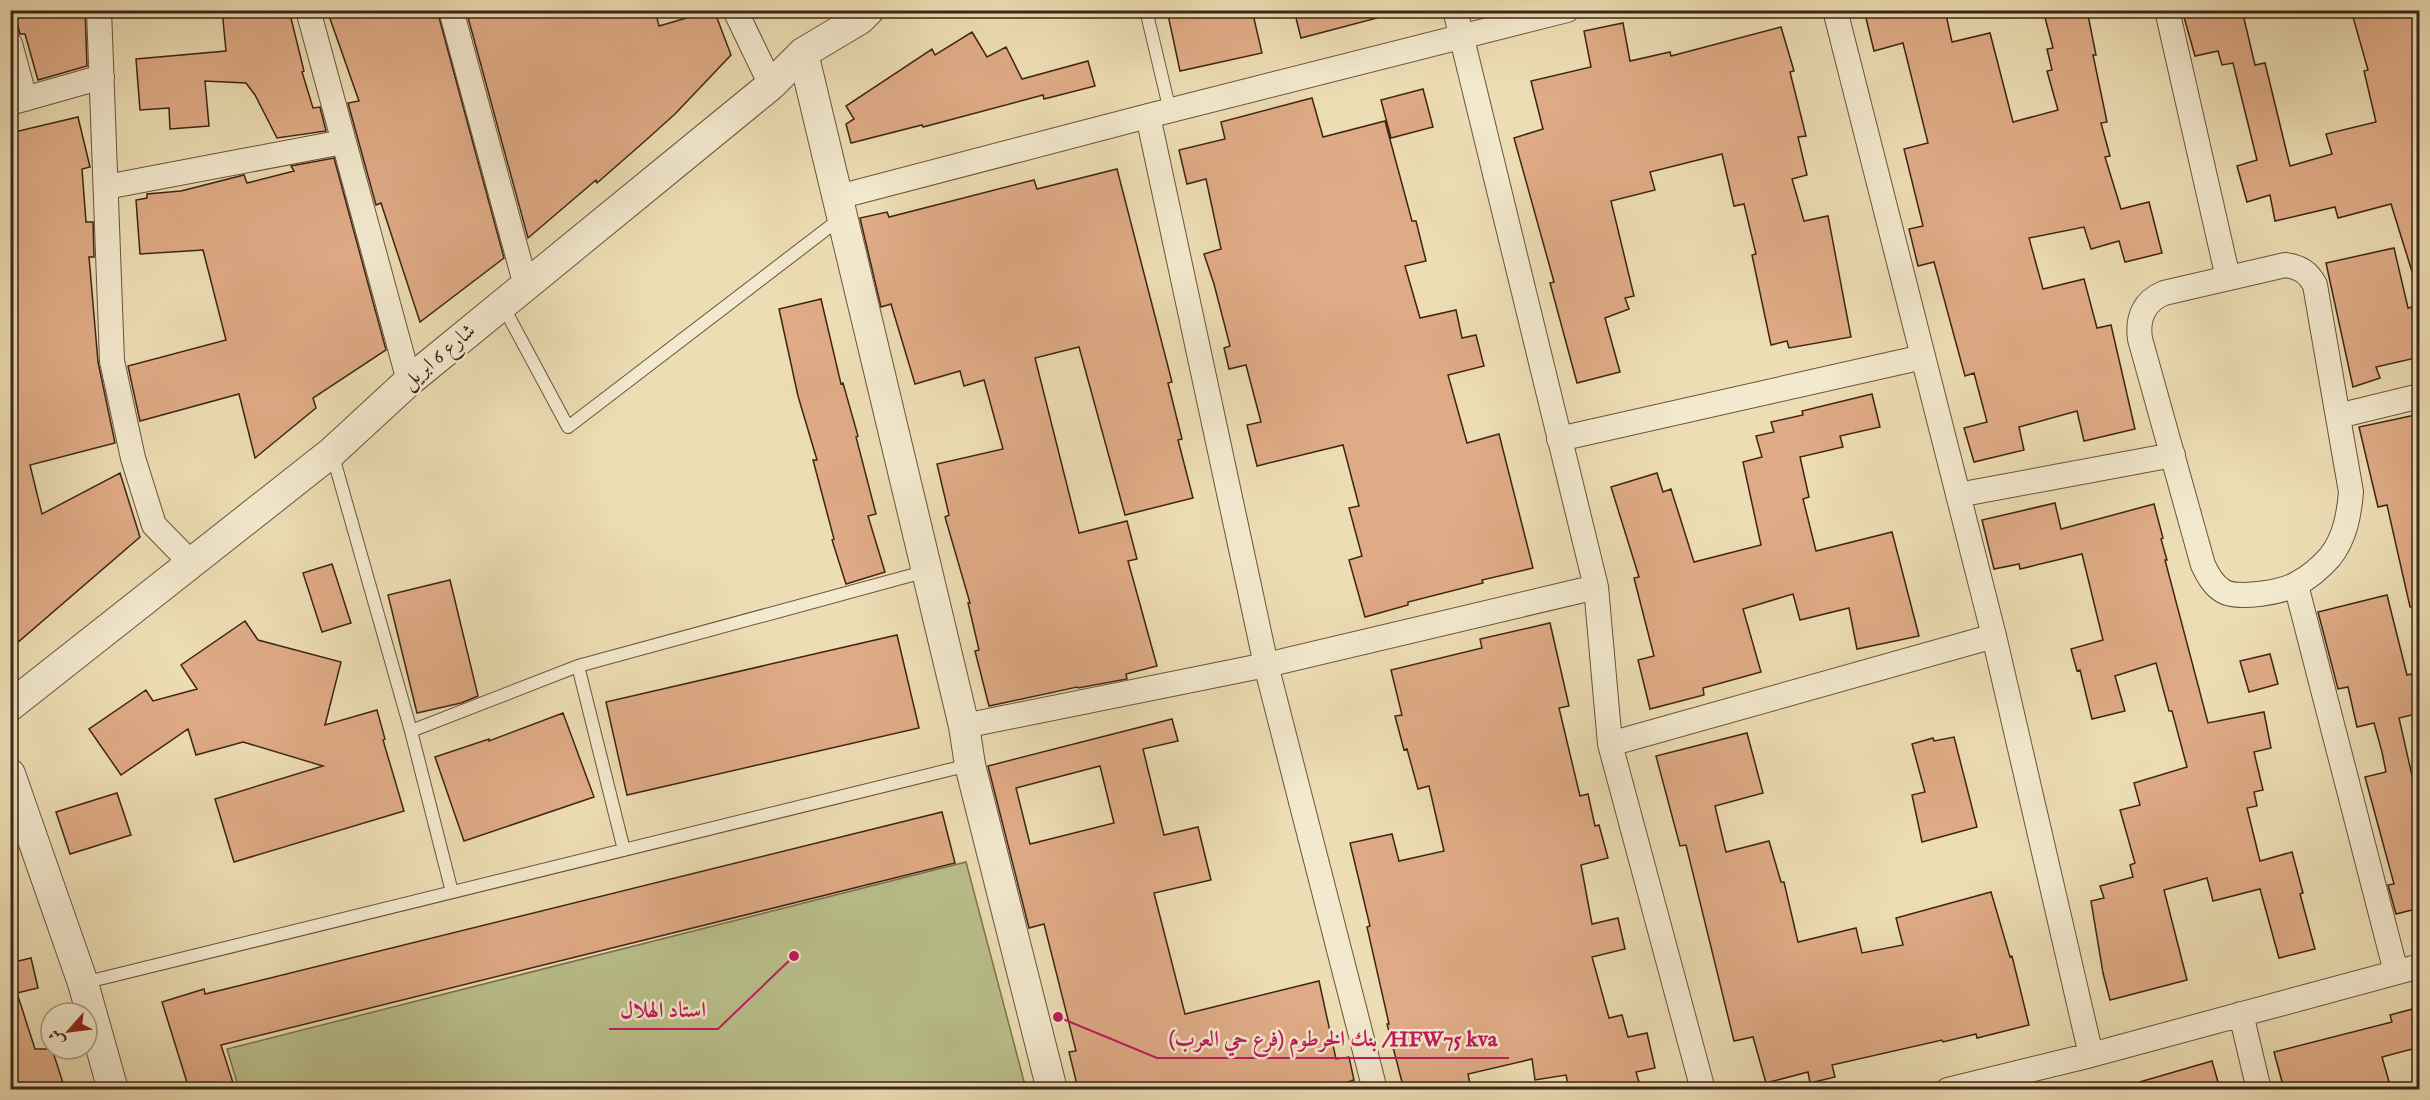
<svg xmlns="http://www.w3.org/2000/svg" width="2430" height="1100" viewBox="0 0 2430 1100" font-family="'IM FELL English',Amiri,serif">
<rect width="100%" height="100%" fill="#edddb4"/>
<filter id="stains"><feTurbulence type="fractalNoise" baseFrequency=".00333" numOctaves="4"/><feColorMatrix values="0 0 0 0 .2 0 0 0 0 .09 0 0 0 0 .02 0 0 0 .5 -.17"/></filter>
<radialGradient id="worn" r=".72"><stop offset=".6" stop-color="#630" stop-opacity="0"/><stop offset="1" stop-color="#630" stop-opacity=".3"/></radialGradient>
<path fill="#bac08c" stroke="#7c7250" stroke-width="1.5" d="M966,862l60,227h-787l-12,-40z"/>
<path fill="#dfab86" stroke="#3e2514" stroke-width="1.5" fill-rule="evenodd" d="M14,10h71l2,56 -49,14 -13,-46h-5z
M222,10h67l15,61 -2,1 11,36 7,-1 6,24 -49,7 -22,-43 -9,-12 -41,-2 4,45 -39,3 -1,-21 -29,2 -4,-51 90,-8z
M327,10h110l67,248 -84,64 -39,-119 -5,2 -28,-102 11,-2z
M466,10h189l4,16 55,-16 17,45 -56,59 -30,27 -48,42 -1,-3 -68,58z
M1167,10h85l10,43 -82,18z
M1294,10h82l1,8 -76,20z
M1864,10h81l7,32 38,-9 23,89 45,-12 -11,-39 5,-1 -5,-21 6,-1 -10,-38h44l9,45h-3l14,67 -6,1 9,33 -5,1 16,52 28,-7 13,51 -37,9 -6,-21 -28,8 -7,-22 -55,11 14,51 41,-10 13,49 14,-3 24,104 -51,12 -7,-30 -58,16 5,23 -50,12 -10,-34 23,-6 -13,-49 -9,3 -31,-114 -16,4 -9,-37 14,-3 -19,-77 24,-6 -25,-100 -29,8z
M2182,10h60l13,55 10,-2 25,103 42,-12 -6,-20 50,-12 -12,-51 4,-1 -17,-60h69v30l-5,1 5,22v215h-6l-23,-74 -53,14 -3,-11 -60,14 -5,-26 -23,7 -10,-36 20,-6 -24,-97 -11,2 -4,-14 -23,5z
M1623,23l7,38 40,-9 1,4 110,-29 13,44 -4,1 16,64 -8,1 9,38 -15,4 12,42 24,-5 23,121 -62,11 -2,-7 -16,4 -19,-90 4,-1 -12,-50 -10,2 -12,-52 -72,18 5,18 -44,11 23,95 -9,2 4,11 -24,9 15,54 -43,11 -27,-100 4,-1 -40,-144 29,-9 -12,-48 60,-14 -7,-36z
M972,32l15,25 19,-10 16,32 66,-18 7,25 -51,13 -1,-4 -120,32 -1,-2 -71,18 -5,-19 8,-5 -8,-13 86,-57 3,6z
M1423,89l10,38 -42,11 -10,-38z
M1312,98l11,39 62,-16 27,100h4l10,40 -21,5 15,52 36,-8 6,28 14,-3 8,31 -36,9 19,68 32,-9 34,134 -51,12 1,3 -75,19v3l-43,12 -16,-57 13,-4 -13,-48 10,-2 -16,-61 -86,21 -10,-41 14,-3 -15,-57 -17,4 -5,-21 6,-2 -16,-62 -10,-30 17,-5 -15,-70 -19,5 -8,-34 46,-11 -4,-17z
M78,117l12,50 -8,2 4,53h7l1,35h-5l9,105 17,81 -85,22 12,49 78,-41 20,64 -130,112v-516z
M334,158l52,192 -73,48 3,10 -61,50 -16,-64 -99,27 -12,-55 98,-26 -23,-90 -63,4 -4,-54 11,-2v-4l34,-3 63,-16 3,8 47,-12 -3,-5z
M1117,169l55,213 -4,1 14,56 -4,1 15,58 -68,17 -46,-168 -44,11 44,175 48,-12 10,38 -9,2 29,105 -31,8 1,5 -49,9 -1,-1 -88,19 -14,-55 4,-1 -11,-47h2l-25,-86 4,-2 -12,-51 66,-15 -19,-69 -20,6 -4,-15 -45,13 -24,-80 -10,3 -21,-89 27,-6 2,5 145,-37 3,9z
M2394,248l14,60 12,-3v52l-44,10 4,11 -27,9 -27,-124z
M821,299l20,85 2,-1 15,53 -2,1 20,77 -8,2 17,56 -39,12 -14,-44 2,-1 -21,-79h4l-19,-64 -19,-87z
M1872,394l8,33 -40,9 3,11 -43,10 9,40 -6,2 13,52 76,-19 27,104 -62,13 -8,-41 -49,12 -7,-26 -50,15 18,63 -58,16 1,7 -54,14 -12,-49 16,-4 -20,-78 5,-1 -28,-90 46,-14 6,19 8,-3 23,73 67,-17 -18,-83 19,-5 -6,-21 18,-4 -3,-10 32,-7 -1,-4z
M2420,414v192l-10,1 -23,-102 -9,2 -19,-80z
M2055,503l6,26 93,-25 9,34 -2,1 6,21h-2l43,163 56,-11 7,36 -17,4 9,38 -9,2 3,14 -10,2 13,53 32,-9 11,41 -3,1 15,55 -36,9 -19,-69 -47,12 -6,-23 -43,12 23,90 -77,20 -7,-27 -12,-72 13,-3 -4,-12 33,-9 -3,-12 5,-2 -15,-53 20,-5 -6,-22 53,-16 -15,-56h-3l-13,-48 -41,13 10,35 -33,8 -12,-49 -3,1 -6,-22 32,-9 -21,-86 -62,15 -1,-5 -25,5 -12,-49z
M332,564l19,59 -29,9 -19,-59z
M450,580l28,116 -17,7 -44,10 -29,-118z
M2387,595l20,80 13,-3v41l-21,5 16,71 5,-2v121l-24,6 -8,-29 6,-1 -29,-107 21,-5 -4,-20 -8,-29 -17,4 -9,-40 -10,2 -20,-77z
M245,621l13,19 83,22 -16,63 52,-15 8,29 -2,1 21,71 -170,51 -19,-63 108,-33 -80,-24 -47,13 -8,-26 -67,46 -32,-46 57,-39 7,11 44,-12 -16,-24z
M1550,623l19,83 -10,2 21,88 8,-2 7,32 4,-1 9,33 -27,7 11,59 26,-6 7,31 -33,8 17,61 13,-3 6,22 19,-4 8,35 -19,4 5,17h-72l-3,-14 -31,5 -3,-21 -64,15 3,15h-60l-1,-5 -7,2 -16,-62h2l-22,-97 3,-1 -20,-83 42,-9 7,27 45,-10 -15,-65 -11,3 -11,-40 -3,1 -9,-34 7,-1 -11,-45 91,-22 -2,-9z
M897,635l22,93 -292,67 -21,-93z
M2270,654l8,30 -29,8 -9,-31z
M563,713l31,84 -130,44 -29,-84 54,-18v2z
M1172,719l6,22 -35,8 21,86 34,-8 13,53 -57,13 31,121 134,-33 17,78 13,-2 5,23 -9,3 1,6h-268l-9,-37 7,-1 -32,-127 -15,4 -41,-162zM1100,766l14,57 -84,21 -14,-56z
M1747,733l16,60 -48,13 11,46 43,-11 12,41h3l14,60 58,-14 6,25 41,-8 -7,-27 95,-26 19,65 2,-1 17,69 -52,13 -1,-4 -33,8 -1,-2 -110,25 3,12 -25,6 -2,-11 -42,11 -13,-46 -19,4 -48,-196 -6,1 -24,-90z
M1954,737l23,90 -55,15 -10,-47 13,-3 -13,-48 21,-6 1,3z
M117,793l14,42 -61,19 -14,-42z
M942,812l13,51 -734,182 14,44h-46l-27,-87 42,-13 1,5z
M31,958l7,30 -21,5 18,56h17l13,40h-55v-126z
M2420,1007v40l-38,10 9,32h-107l-10,-37 118,-30 -2,-7z
M2212,1061l8,28h-83l-1,-6z"/>
<g fill="none" stroke-linecap="round" stroke-linejoin="round">
<g stroke="#6a533c" stroke-width="14">
<path id="service" d="M1146,10l24,101
M503,306l65,121 273,-209
M332,453l79,278 41,161
M578,666l46,184
M411,731l167,-65 349,-95
M83,983l886,-218"/>
</g>
<g stroke="#6a533c" stroke-width="26">
<path id="minor" d="M99,10l13,351 21,97 21,67 38,39
M308,10l101,371
M451,10l75,276
M735,10l36,75
M1455,10l141,577 14,157 93,346
M1835,10l159,626 97,419
M2167,10l61,268
M10,44l15,55
M10,103l92,-26
M1148,116l118,549 109,425
M106,187l237,-45
M838,197l310,-81 419,-106
M2285,265c15,2 23,7 30,20l36,207c-2,23 -6,46 -21,65 -9,10 -20,20 -32,26 -14,9 -61,17 -75,8 -10,-6 -15,-16 -20,-26l-63,-226c-3,-21 4,-38 24,-46z
M2338,416l82,-20
M1559,439l364,-82
M1958,495l215,-40
M2296,585l100,387
M964,726l302,-61 330,-78
M1610,744l384,-108
M2241,1014l18,76
M1948,1090l143,-35 329,-89"/>
</g>
<g stroke="#6a533c" stroke-width="32">
<path id="tertiary" d="M803,53l161,673 6,39 82,325
M10,706l322,-254 77,-71 362,-296 32,-32 57,-34 9,-9
M10,774l73,209 30,107"/>
</g>
<use href="#service" stroke="#f3e9ce" stroke-width="12"/>
<use href="#minor" stroke="#f3e9ce" stroke-width="24"/>
<use href="#tertiary" stroke="#f3e9ce" stroke-width="30"/>
</g>
<g text-anchor="middle" dominant-baseline="central" stroke-width="5" stroke-linejoin="round" paint-order="stroke">
<g font-size="21" fill="#3e2514" stroke="#f3e9ce">
<text transform="translate(439 357) rotate(-40)">شارع 6 ابريل</text>
</g>
</g>
<path fill="none" stroke="#c2185b" stroke-width="2" d="M794 956L718 1029H609M1058 1017L1157 1058H1509"/>
<g fill="#c2185b" stroke="#f3e9ce" stroke-width="2">
<circle cx="794" cy="956" r="6"/>
<circle cx="1058" cy="1017" r="6"/>
</g>
<g font-size="22" text-anchor="middle" font-weight="bold" fill="#c2185b" stroke="#f3e9ce" stroke-width="5" stroke-linejoin="round" paint-order="stroke">
<text x="663" y="1017">استاد الهلال</text>
<text x="1333" y="1046">بنك الخرطوم (فرع حي العرب) /HFW75 kva</text>
</g>
<rect width="2430" height="1100" fill="none" stroke="#edddb4" stroke-width="36"/>
<rect x="12" y="12" width="2406" height="1076" fill="none" stroke="#3e2514" stroke-width="3"/>
<rect x="18" y="18" width="2394" height="1064" fill="none" stroke="#3e2514" stroke-width="1.5"/>
<g transform="translate(69 1031) rotate(242)"><circle r="28" fill="#f3e9ce" stroke="#ab9b84" stroke-width="1.5"/>
<path d="M0-4.5L10 22L0 15L-10 22Z" fill="#8f2418"/>
<text y="-9" font-size="16" font-weight="bold" text-anchor="middle" fill="#3e2514">ش</text>
</g>
<rect width="100%" height="100%" filter="url(#stains)"/>
<rect width="100%" height="100%" fill="url(#worn)"/>
</svg>
